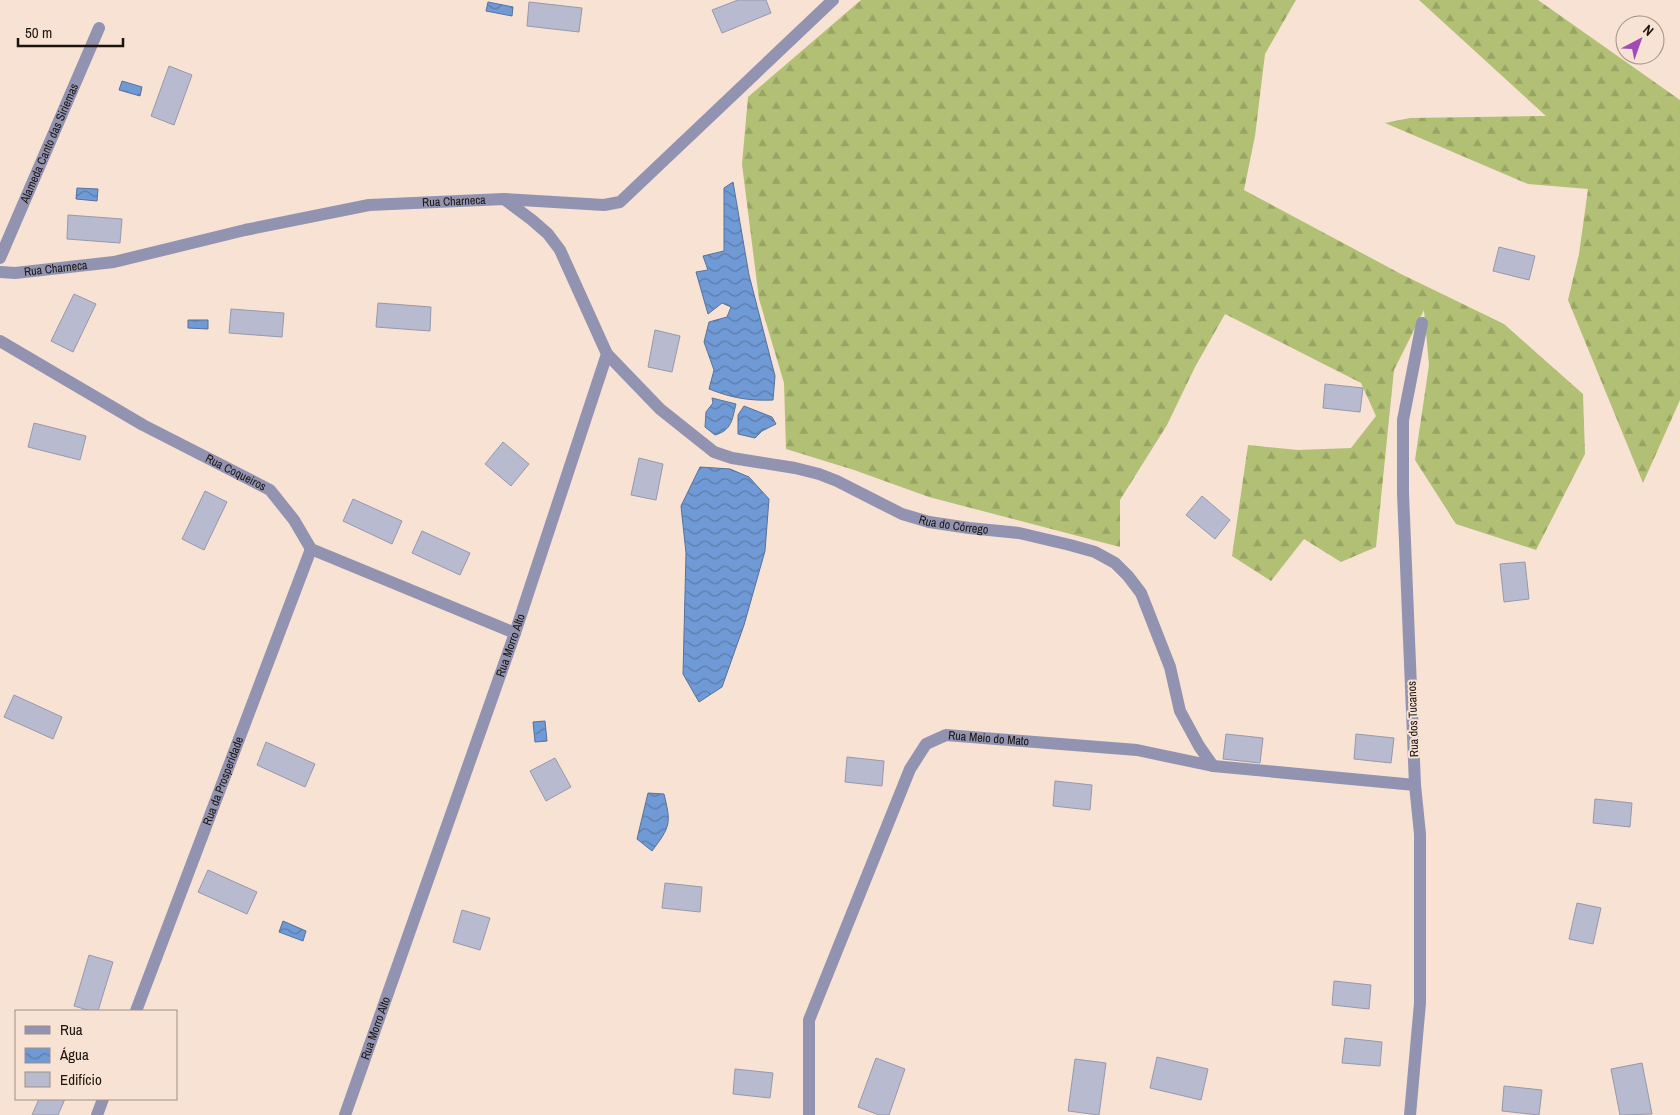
<svg xmlns="http://www.w3.org/2000/svg" width="1680" height="1115" viewBox="0 0 1680 1115" font-family="'Archivo Narrow',sans-serif">
<defs>
<pattern id="forest-firs" width="22" height="20" patternUnits="userSpaceOnUse" patternTransform="scale(1.25)"><rect width="22" height="20" fill="#b1c075"/><path d="M5 1l3.5 6h-7zM16 11l3.5 6h-7z" fill="#98a464"/></pattern>
<pattern id="water-waves" width="16" height="10" patternUnits="userSpaceOnUse" patternTransform="scale(1.25)"><rect width="16" height="10" fill="#709ad5"/><path d="M0 5q4-4 8 0t8 0" fill="none" stroke="#5b7cab"/></pattern>
</defs>
<rect width="100%" height="100%" fill="#f7e2d3"/>
<path fill="url(#forest-firs)" d="M861,0h435l-31,54 -10,82 -11,54 157,84 103,50 79,70 2,60 -49,96 -80,-26 -41,-64 14,-95 -5,-55 -30,60 -18,177 -35,15 -37,-23 -33,42 -39,-25 16,-111 50,5 53,-2 25,-32 -15,-33 -136,-69 -30,53 -28,58 -47,75v47l-191,-50 -75,-27 -68,-21 -2,-66 -25,-84 -17,-135 6,-67z
M1419,0h119l142,100v300l-37,83 -75,-183 11,-46 9,-65 -60,-5 -143,-61 25,-5 136,-2z"/>
<path fill="url(#water-waves)" stroke="#56729a" d="M488,2l25,5 -1,9 -26,-5z
M122,81l20,6 -2,9 -21,-6z
M733,182l16,93 26,101 -2,24c-24,1 -41,-2 -64,-11l5,-19 -10,-28 5,-20 18,-5 4,-10 -9,-4 -14,11 -12,-42 12,-2 -5,-14 21,-5v-63z
M77,188l21,1 -1,12 -21,-2z
M188,320h20v9l-20,-1z
M712,398l24,6c-4,16 -4,26 -21,31l-10,-8 1,-15 7,-9z
M744,406l28,11 4,7 -14,7 -7,7 -17,-4v-19z
M700,467l30,2 19,8 20,22 -4,52 -21,74 -22,62 -23,15 -16,-28 3,-121 -5,-47z
M545,721l2,20 -12,1 -2,-20z
M648,793l16,1c7,29 7,32 -12,57l-15,-12z
M283,921l23,10 -3,10 -24,-9z"/>
<path fill="#b8bad0" stroke="#9698ad" d="M738,0h28l5,13 -49,20 -10,-23z
M529,2l53,6 -3,24 -52,-6z
M169,66l23,9 -18,50 -23,-9z
M68,215l54,4 -2,24 -53,-4z
M1499,247l36,9 -6,24 -36,-9z
M74,294l22,10 -23,48 -22,-11z
M378,303l53,4 -1,24 -54,-4z
M231,309l53,4 -2,24 -53,-4z
M655,330l25,6 -8,36 -24,-5z
M1325,384l38,4 -3,24 -37,-4z
M34,423l52,13 -6,24 -52,-13z
M503,442l26,22 -18,22 -26,-22z
M639,458l24,6 -7,36 -25,-5z
M205,491l22,11 -23,48 -22,-11z
M1202,496l28,24 -15,19 -29,-24z
M353,499l49,22 -10,23 -49,-23z
M422,531l48,22 -10,22 -48,-22z
M1525,562l4,37 -25,3 -4,-38z
M14,695l48,22 -9,22 -49,-22z
M1226,734l37,4 -3,25 -37,-4z
M1356,734l38,4 -3,25 -37,-4z
M266,742l49,22 -10,23 -48,-22z
M847,757l37,4 -2,25 -37,-4z
M555,758l16,29 -25,14 -16,-30z
M1055,781l37,4 -2,25 -37,-4z
M1595,799l37,4 -2,24 -37,-4z
M208,870l49,22 -10,22 -49,-22z
M665,883l37,4 -2,25 -38,-4z
M1577,903l24,5 -8,36 -24,-5z
M462,910l28,8 -10,32 -27,-8z
M89,955l24,7 -15,49h-7l-17,-5z
M1334,981l37,4 -2,24 -37,-4z
M1345,1038l37,4 -2,24 -38,-3z
M1157,1057l51,12 -7,31 -51,-12z
M876,1058l29,11 -16,46h-10l-21,-8z
M1075,1059l31,4 -7,52 -31,-4z
M1642,1063l10,51 -32,1 -9,-46z
M735,1069l38,4 -3,25 -37,-4z
M1504,1086l38,4 -3,25 -37,-4z
M39,1099h26l-7,16h-26z"/>
<g fill="none" stroke-linecap="round" stroke-linejoin="round">
<g stroke="#9193b1" stroke-width="12">
<path id="s1" d="M0,258l99,-230"/>
<path id="s2" d="M0,272l15,1 99,-11 131,-32 124,-25 135,-6 100,6 16,-3 213,-202"/>
<path id="s3" d="M0,341l143,84 127,65 24,30 17,29 204,84"/>
<path id="s4" d="M607,354l53,55 54,43 18,6 63,10 24,6 18,7 65,33 27,8 40,6 50,5 51,12 25,7 20,11 13,13 13,17 29,74 10,44 19,35 14,20"/>
<path id="s5" d="M136,1011l175,-462"/>
<path d="M97,1115l6,-16"/>
<path id="s6" d="M345,1115l170,-482 92,-279 -47,-104 -12,-16 -16,-14 -28,-21"/>
<path id="s7" d="M809,1115v-95l101,-251 16,-25 20,-9 191,15 76,16 202,19"/>
<path d="M1410,1115l10,-112v-169l-5,-49 -12,-292v-73l19,-97"/>
</g>
</g>
<g text-anchor="middle" dominant-baseline="central" stroke-width="4" stroke-linejoin="round" paint-order="stroke">
<g font-size="12" fill="#1b140f" stroke="#f7e2d3">
<text stroke="none"><textPath href="#s1" startOffset="125">Alameda Canto das Siriemas</textPath></text>
<text stroke="none"><textPath href="#s2" startOffset="461">Rua Charneca</textPath></text>
<text stroke="none"><textPath href="#s2" startOffset="56">Rua Charneca</textPath></text>
<text stroke="none"><textPath href="#s3" startOffset="270">Rua Coqueiros</textPath></text>
<text stroke="none"><textPath href="#s4" startOffset="398">Rua do Córrego</textPath></text>
<text stroke="none"><textPath href="#s6" startOffset="498">Rua Morro Alto</textPath></text>
<text transform="translate(1413 719) rotate(-92)">Rua dos Tucanos</text>
<text stroke="none"><textPath href="#s7" startOffset="460">Rua Meio do Mato</textPath></text>
<text stroke="none"><textPath href="#s5" startOffset="246">Rua da Prosperidade</textPath></text>
<text stroke="none"><textPath href="#s6" startOffset="92">Rua Morro Alto</textPath></text>
</g>
</g>
<rect x="15" y="1010" width="162" height="90" fill="#f7e2d3" stroke="#9f9085"/>
<rect x="25" y="1026" width="25" height="8" fill="#9193b1" stroke="#9f9085"/>
<text x="60" y="1035" font-size="15" fill="#1b140f">Rua</text>
<rect x="25" y="1048" width="25" height="15" fill="url(#water-waves)" stroke="#9f9085"/>
<text x="60" y="1060" font-size="15" fill="#1b140f">Água</text>
<rect x="25" y="1072" width="25" height="15" fill="#b8bad0" stroke="#9f9085"/>
<text x="60" y="1085" font-size="15" fill="#1b140f">Edifício</text>
<g transform="translate(1640 40) rotate(41)"><circle r="24" fill="#f7e2d3" stroke="#9f9085"/>
<path d="M0-4L9 19L0 12L-9 19Z" fill="#a24ab6"/>
<text y="-8" font-size="14" font-weight="bold" text-anchor="middle" fill="#1b140f">N</text>
</g>
<path d="M18 38v8h105v-8" fill="none" stroke="#1b140f" stroke-width="2.5"/>
<text x="25" y="38" font-size="15" fill="#1b140f" stroke="#f7e2d3" stroke-width="4" paint-order="stroke">50 m</text>
</svg>
